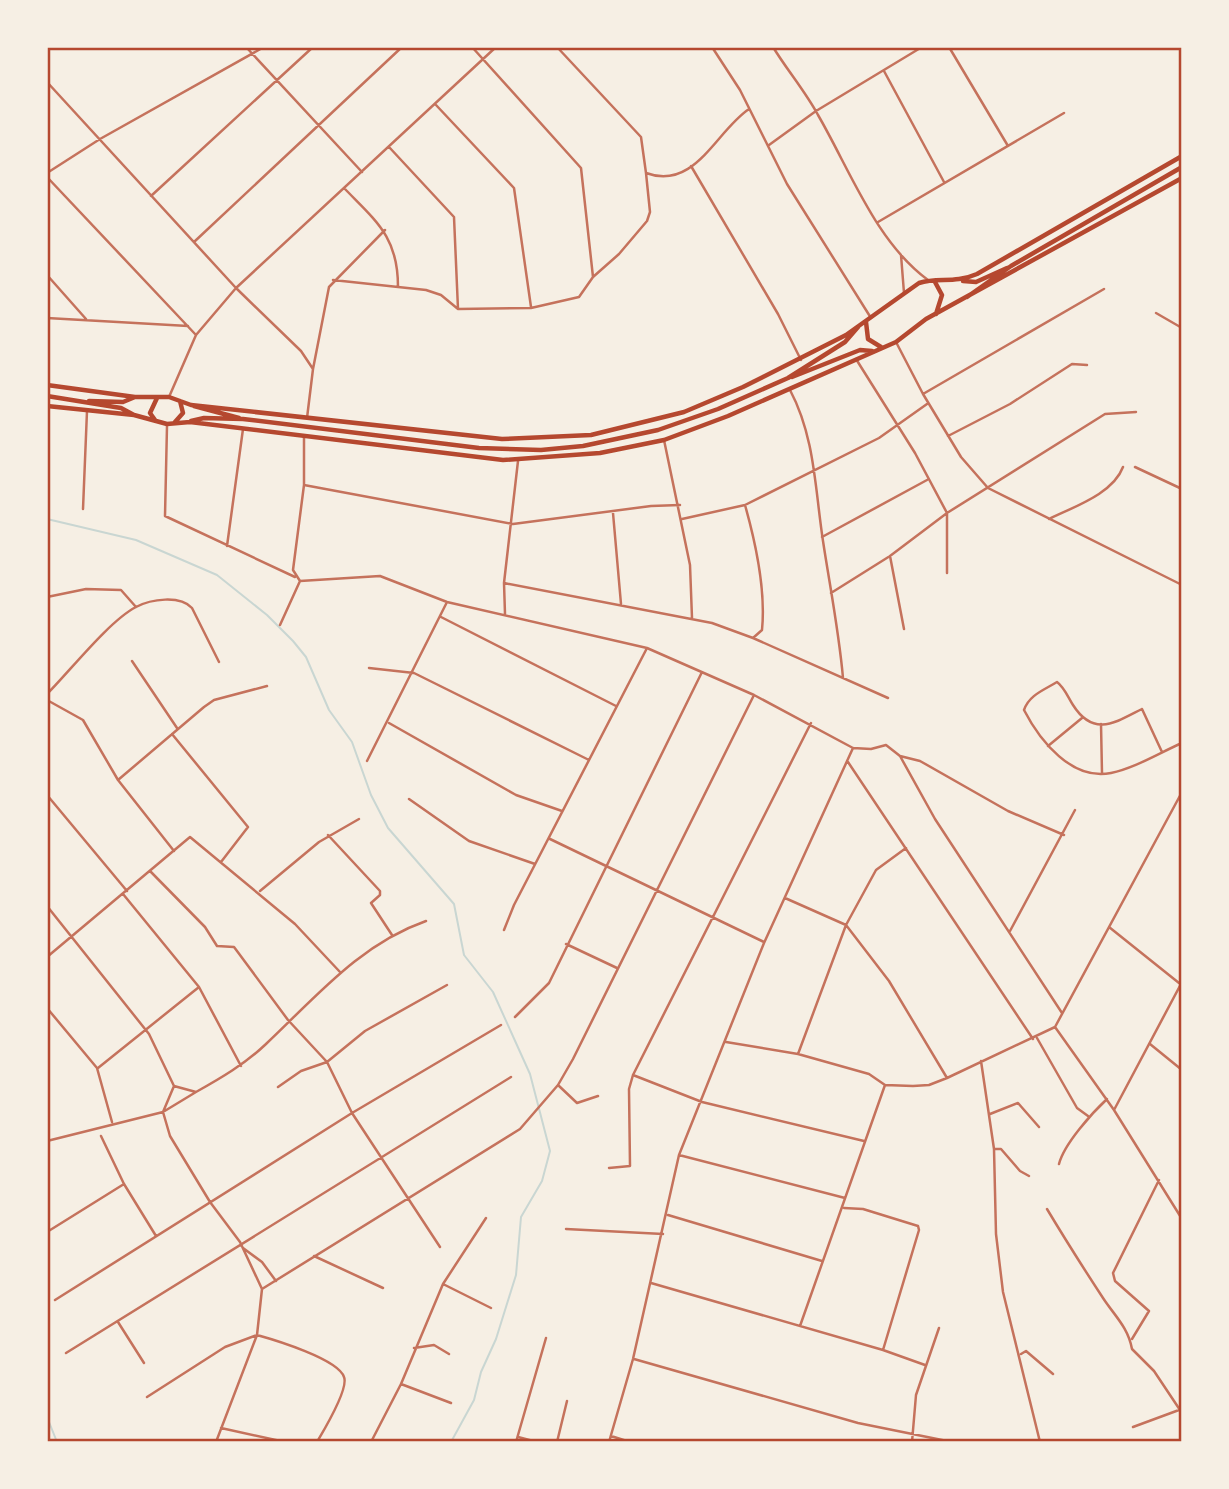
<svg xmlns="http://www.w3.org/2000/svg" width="1229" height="1489" viewBox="0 0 1229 1489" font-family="'Exo 2',sans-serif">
<rect width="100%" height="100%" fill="#f6efe4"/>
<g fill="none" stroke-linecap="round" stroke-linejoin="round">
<path stroke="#c9d6d2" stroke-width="2" d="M47,519l89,21 81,35 50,40 26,26 13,16 23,53 23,32 19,53 17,33 66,76 10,51 29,37 37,82 20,77 -8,30 -21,36 -5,58 -20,64 -15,33 -7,28 -23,42
M47,1417l10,25"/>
<path stroke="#c5725c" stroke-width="2.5" d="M246,47l116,125
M472,47l109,121 12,109
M712,47l28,43 47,94 84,134
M773,47c14,23 32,44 45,68 32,55 58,127 110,165
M949,47l59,99
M884,71l60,111
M47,82l189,206 65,63 12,18
M436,105l78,83 17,119
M769,145l47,-34 106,-64
M389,147l65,70 4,92
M691,166l87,148 23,46
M47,173l53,-34 164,-92
M646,173c49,18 70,-42 103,-64
M47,177l149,158
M344,188c33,34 54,49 54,99
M151,196l162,-149
M878,222l186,-109
M194,242l208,-195
M901,255l3,38
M47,275l39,44
M333,280l93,10 15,5 17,14 73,-1 48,-11 14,-20 26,-23 28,-33 3,-9 -4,-39 -5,-36 -84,-90
M1156,313l26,15
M47,318l141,8
M896,342l27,52 38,63 27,31 194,97
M856,359l59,94 32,60v60
M790,390c25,47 25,99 33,151 7,46 16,91 20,137
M923,394l181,-105
M169,397l27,-62 40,-47 260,-241
M307,418l6,-49 16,-82 56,-57
M167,426l-2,90 130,61
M304,436v49l-11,85 7,11 80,-5 67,26 200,46 107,47 99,53 18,1 15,-4 14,11 35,63 127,194
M948,436l62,-32 62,-40 15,1
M664,440l26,125 2,53
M1135,467l47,22
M304,485l209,39 138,-18 29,-1
M745,505c11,39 21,85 17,125l-9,8
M83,509l4,-98
M613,513l8,91
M682,519l63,-14 134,-67 48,-34
M1049,519c24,-12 64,-25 74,-52
M822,537l105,-57
M227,546l16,-117
M890,556l14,73
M504,583l208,40 41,15 135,60
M831,593l59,-37 57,-43 158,-99 31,-2
M47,597l39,-8 35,1 15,17
M505,614l-1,-31 14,-122
M441,617l175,89
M280,625l20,-44
M132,661l45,67
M369,668l45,5 175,87
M47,694c23,-23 62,-73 89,-87 15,-8 44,-12 56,1l27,54
M47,700l36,20 35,60 56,71
M389,723l127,72 46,16
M1101,724l1,49
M172,734l76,93 -27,35
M1048,746l34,-28
M1162,752l-20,-43c-26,13 -48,29 -69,-4 -5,-8 -9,-18 -16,-23 -13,8 -28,13 -33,28 16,31 48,71 87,63 24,-5 48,-20 71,-30
M900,756l20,5 88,50 56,24
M367,761l80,-159
M848,762l185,277
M118,780l86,-73 10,-7 53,-14
M47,795l80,96
M409,799l60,42 66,23
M328,835l52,56v4l-9,8 21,32
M550,839l214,103
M150,871l55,56 12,19 17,1 3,4 51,69 39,42 25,51 88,134
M260,891l59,-49 40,-23
M123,894l76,93 42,79
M785,898l61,27 43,56 58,97
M47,906l102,128 25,52 -11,26 7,24 40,66 30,40 22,47 -5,46 -41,107
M1109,927l70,56
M504,930l10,-25 133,-257
M1010,931l65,-121
M566,944l51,24
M47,957l143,-120 105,87 45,48
M47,1008l50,60 15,54
M515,1017l34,-34 153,-311
M1055,1027l59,83 68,109
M1037,1038l40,70 11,8
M726,1042l72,12 71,20 16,11 28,1 16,-1 18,-7 108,-51 127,-235
M1150,1044l32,26
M798,1054l48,-129 30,-55 30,-22
M981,1061l13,88 2,85 7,58 37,150
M98,1068l101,-81
M633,1075l69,27 162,39
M558,1085l19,18 21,-7
M174,1086l22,6c25,-14 49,-28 70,-48 50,-47 94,-100 160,-123
M278,1087l23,-16 26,-9 38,-31 82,-46
M1114,1110l68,-128
M990,1114l28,-11 21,24
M101,1136l23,48 32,52
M47,1141l116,-29 33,-20
M994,1149h7l19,22 9,5
M679,1155l166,43
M1059,1164c5,-20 33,-51 48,-65
M609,1168l21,-2 -1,-77 4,-14 178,-352
M844,1208l19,1 55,17 1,4 -36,120
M1047,1209c18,30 37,60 56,89 11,17 25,29 29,51l22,22 28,42
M668,1215l154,46
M566,1229l97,5
M47,1232l77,-48
M243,1248l19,14 14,19
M314,1256l69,32
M651,1283l232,67 42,15
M443,1284l48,24
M262,1289l258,-160 38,-44 15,-26 181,-364
M55,1300l297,-187 149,-88
M118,1322l26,41
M800,1326l85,-241
M1132,1339l17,-28 -34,-30 -2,-8 46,-93
M414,1348l20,-3 15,9
M66,1353l445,-276
M1021,1354l5,-3 27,23
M634,1359l224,64 94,19
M401,1384l50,19
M147,1397l78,-50 32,-12c18,5 81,24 87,42 5,12 -20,53 -27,65
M1133,1427l46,-17
M221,1428l64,14
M611,1436l19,6
M518,1437l19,5
M371,1442l30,-58 42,-100 43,-66
M516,1442l30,-104
M557,1442l10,-41
M609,1442l24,-83 46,-204 85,-212 89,-195
M912,1442l4,-47 23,-67"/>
<path stroke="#b5482f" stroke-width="4.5" d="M963,281l13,1 31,-14
M935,282l7,13 -6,19
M967,297l44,-31 171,-99
M866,322l2,17 13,8
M792,377l68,-27 12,1
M47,385l88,12h34l22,8 311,34 89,-4 93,-23 59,-25 103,-52 73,-52c20,-6 35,1 58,-9l205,-118
M47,396l74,12 13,7
M89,401l34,1 12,-5
M47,406l87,9 33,9 23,-2 313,38 97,-7 64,-13 64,-24 168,-74 30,-23 256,-141
M194,406l45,12
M155,420l-5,-7 7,-15
M191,421l13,-3 39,1 236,29 62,2 42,-4 75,-16 60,-21 70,-31 57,-36 13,-15
M175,422l8,-9 -3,-12"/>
</g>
<rect width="1229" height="1489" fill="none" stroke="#f6efe4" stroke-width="98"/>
<rect x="49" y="49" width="1131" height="1391" fill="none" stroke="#b5482f" stroke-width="2.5"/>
</svg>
